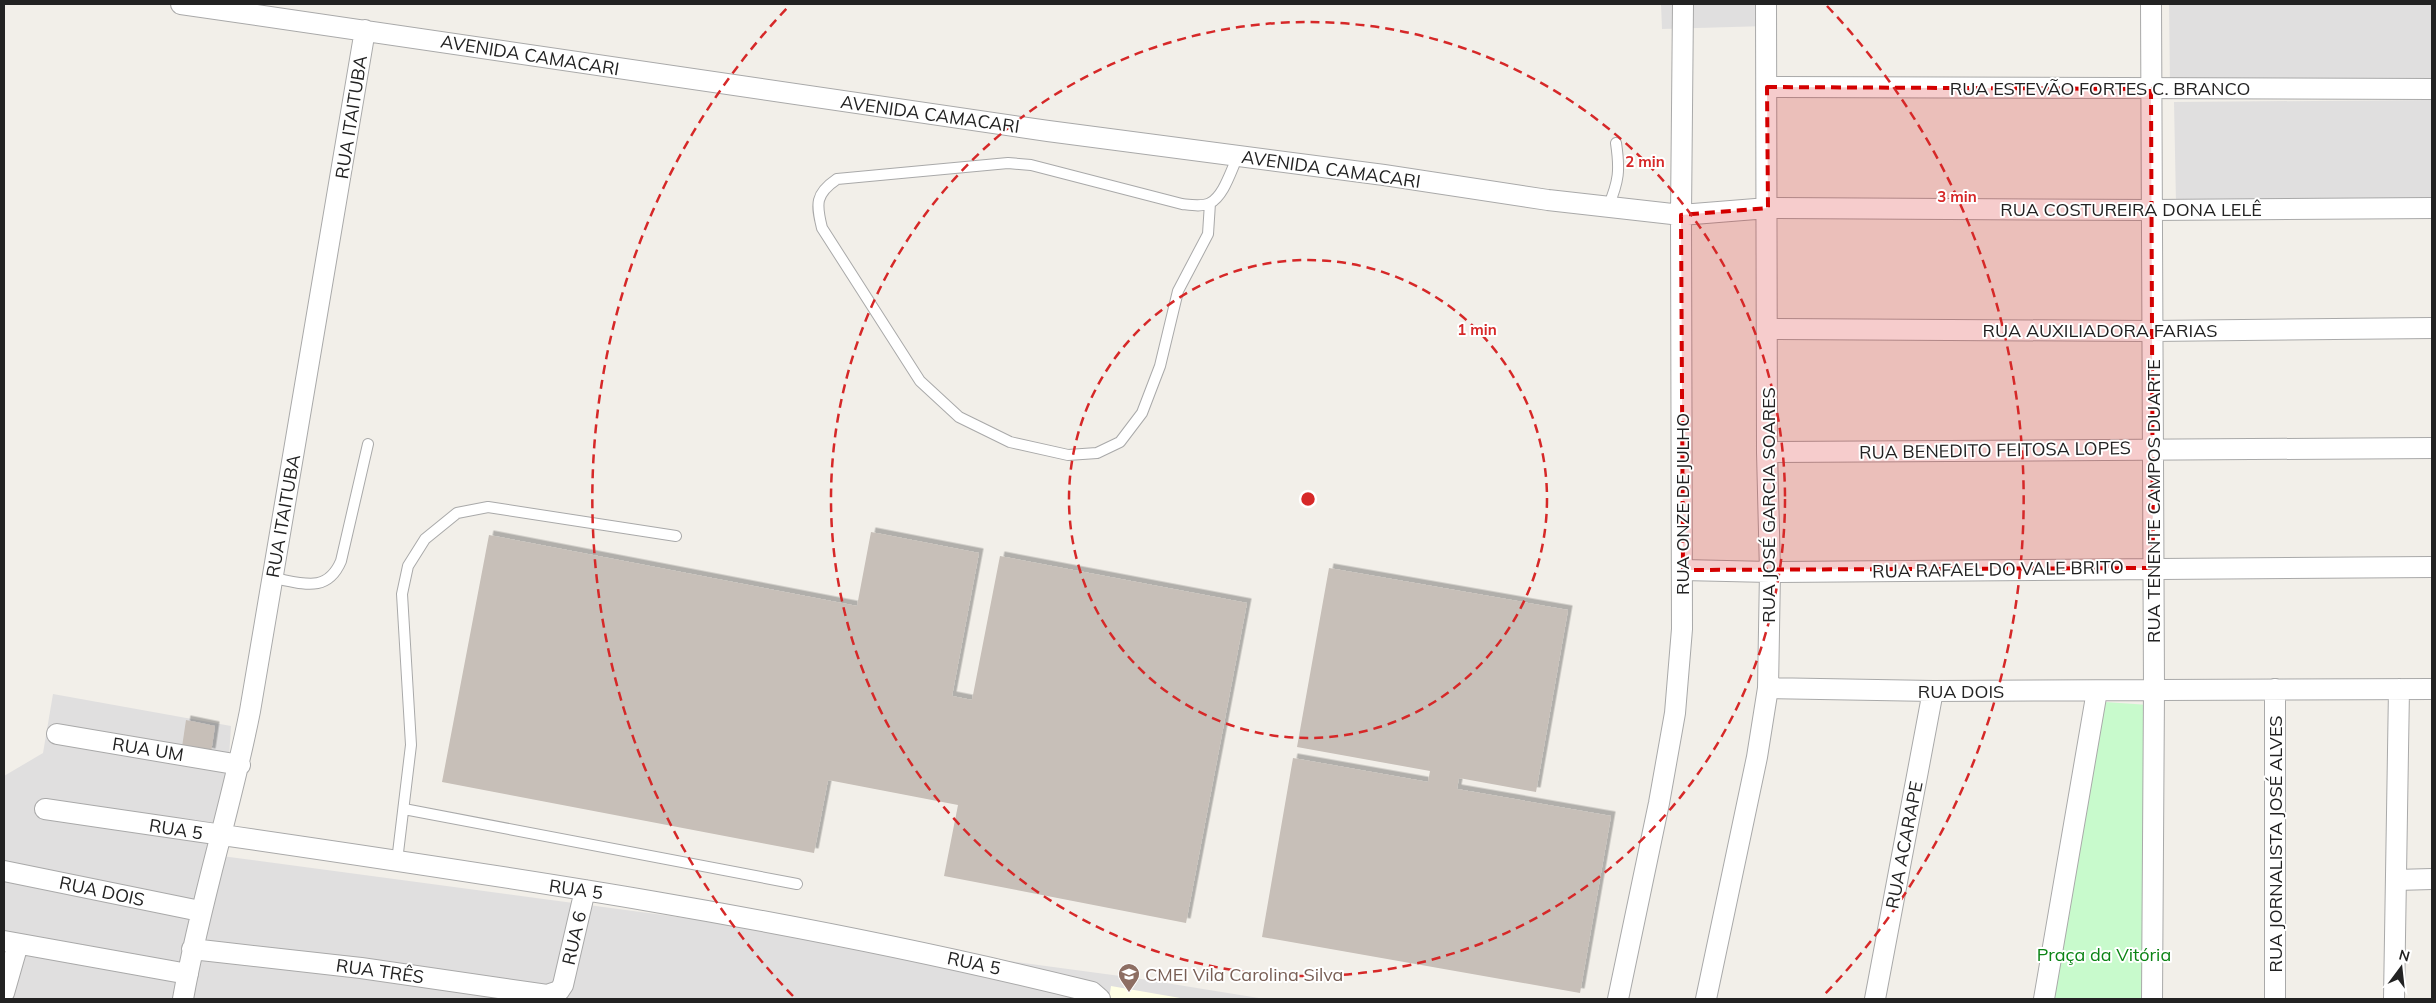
<svg xmlns="http://www.w3.org/2000/svg" width="2436" height="1003" viewBox="0 0 2436 1003" font-family="Mulish,sans-serif">
<defs>
<filter id="shadow"><feDropShadow dx="4.5" dy="-4.5" stdDeviation="0" flood-color="#0004"/></filter>
</defs>
<rect width="100%" height="100%" fill="#f2efe9"/>
<path fill="#e0dfdf" d="M1661,4h105l1,22 -105,3z
M2169,4h263v81l-262,2z
M2432,100v101l-256,2 -2,-101z
M53,694l178,32 -3,47 -14,82 921,123 130,21h-1261v-223l39,-23z"/>
<path fill="#ffffe5" d="M1111,986l75,13h-77z"/>
<path fill="#c8facc" d="M2105,702l44,3 -2,294h-95z"/>
<path fill="#c7bfb8" filter="url(#shadow)" d="M871,532l108,21 -27,143 20,4 28,-144 247,47 -61,320 -242,-47 14,-71 -130,-25 -14,73 -372,-71 47,-247 368,71z
M1329,568l239,42 -32,182 -77,-14 -2,11 154,27 -31,177 -318,-56 31,-179 135,24 2,-11 -133,-24z
M186,720l29,6 -4,27 -29,-6z"/>
<g fill="none" stroke-linecap="round" stroke-linejoin="round">
<g stroke="#a9a9a9" stroke-width="12">
<path id="lane" d="M1210,203l-2,31 -30,57 -18,75 -18,47 -22,29 -23,11 -29,2 -58,-13 -51,-25 -39,-36 -98,-153c-6,-24 -7,-34 15,-49l171,-16 23,2 151,39c9,1 20,3 28,-1 14,-7 21,-33 28,-47
M1608,207c11,-26 12,-37 8,-64
M273,578c29,5 54,16 68,-17l27,-117
M404,809l393,75
M397,861l14,-116 -9,-151 6,-28 17,-27 32,-26 31,-6 188,29"/>
</g>
<g stroke="#a9a9a9" stroke-width="22">
<path id="street" d="M181,4l867,127 336,44 164,25 133,15 87,-7 383,2 281,-2
M2151,4l3,685 -2,310
M1767,87l665,2
M1767,329l386,2 279,-3
M1767,452l665,-4
M1683,570l87,2 662,-5
M1768,688l165,3 499,-2
M57,734l183,31
M45,809c350,52 703,97 1047,183l8,7
M4,871l196,40
M2396,880l36,-1
M4,941l184,33
M192,949l169,19 186,27 12,-4 4,-6 22,-95
M4,993l14,-49
M183,999c17,-97 48,-191 67,-288l115,-681
M1618,999l41,-196 16,-90 7,-84 -1,-414 2,-211
M1706,999l51,-242 11,-69 2,-116 -3,-120 -1,-448
M1875,999l58,-308
M2044,999l53,-308
M2275,999v-310
M2394,999l5,-310"/>
</g>
<use href="#lane" stroke="#fff" stroke-width="10"/>
<use href="#street" stroke="#fff" stroke-width="20"/>
</g>
<path fill="#d40000" fill-opacity="0.2" stroke="#d40000" stroke-width="4" stroke-dasharray="10 6" stroke-linejoin="round" d="M1767,87l384,2 2,479 -470,2 -2,-355 87,-7z"/>
<g fill="none" stroke="#d62828" stroke-width="2.5" stroke-dasharray="9 6">
<circle cx="1308" cy="499" r="239"/>
<circle cx="1308" cy="499" r="477"/>
<path d="M793 996A716 716 0 0 1 789 6M1827 6A716 716 0 0 1 1823 996"/>
</g>
<defs>
<g id="school-pin" transform="scale(1.125)"><path d="M0 17L-7.5 6A9.5 9.5 0 1 1 7.5 6Z" fill="#8d6e63" stroke="#fff"/><path d="M0-5L7-2L0 1L-7-2ZM-4 1L0 2.5L4 1V4Q0 6-4 4Z" fill="#fff"/></g>
</defs>
<g fill-rule="evenodd">
<use href="#school-pin" x="1129" y="974"/>
</g>
<g text-anchor="middle" dominant-baseline="central" stroke-width="4" stroke-linejoin="round" paint-order="stroke">
<g font-size="18" fill="#222" stroke="#fff">
<text transform="translate(530 55) rotate(9)">AVENIDA CAMACARI</text>
<text x="2100" y="88">RUA ESTEVÃO FORTES C. BRANCO</text>
<text transform="translate(930 114) rotate(8)">AVENIDA CAMACARI</text>
<text transform="translate(351 117) rotate(-81)">RUA ITAITUBA</text>
<text transform="translate(1331 169) rotate(8)">AVENIDA CAMACARI</text>
<text x="2131" y="209">RUA COSTUREIRA DONA LELÊ</text>
<text x="2100" y="330">RUA AUXILIADORA FARIAS</text>
<text transform="translate(1995 450) rotate(-1)">RUA BENEDITO FEITOSA LOPES</text>
<text transform="translate(2153 501) rotate(-90)">RUA TENENTE CAMPOS DUARTE</text>
<text transform="translate(1682 504) rotate(-90)">RUA ONZE DE JULHO</text>
<text transform="translate(1768 505) rotate(-90)">RUA JOSÉ GARCIA SOARES</text>
<text transform="translate(283 516) rotate(-80)">RUA ITAITUBA</text>
<text transform="translate(1998 569) rotate(-1)">RUA RAFAEL DO VALE BRITO</text>
<text x="1961" y="691">RUA DOIS</text>
<text transform="translate(148 749) rotate(9)">RUA UM</text>
<text transform="translate(176 829) rotate(9)">RUA 5</text>
<text transform="translate(2275 844) rotate(-90)">RUA JORNALISTA JOSÉ ALVES</text>
<text transform="translate(1904 845) rotate(-79)">RUA ACARAPE</text>
<text transform="translate(576 889) rotate(8)">RUA 5</text>
<text transform="translate(102 891) rotate(12)">RUA DOIS</text>
<text transform="translate(574 938) rotate(-77)">RUA 6</text>
<text transform="translate(974 963) rotate(12)">RUA 5</text>
<text transform="translate(380 971) rotate(8)">RUA TRÊS</text>
</g>
<g font-size="18" fill="#0c8416" stroke="#fff">
<text x="2104" y="954">Praça da Vitória</text>
</g>
<g font-size="18" fill="#785e54" stroke="#fff" text-anchor="start">
<text x="1145" y="974">CMEI Vila Carolina Silva</text>
</g>
</g>
<circle cx="1308" cy="499" r="8" fill="#d62828" stroke="#fff" stroke-width="2.5"/>
<g font-size="15" text-anchor="middle" font-weight="bold" fill="#d62828" stroke="#fff" stroke-width="4" stroke-linejoin="round" paint-order="stroke">
<text x="1645" y="167">2 min</text>
<text x="1957" y="202">3 min</text>
<text x="1477" y="335">1 min</text>
</g>
<rect width="2436" height="1003" fill="none" stroke="#222222" stroke-width="10"/>
<g transform="translate(2401 968) rotate(15)" stroke="#ffffff" stroke-width="4" paint-order="stroke">
<path d="M0-4L9 19L0 12L-9 19Z" fill="#222222"/>
<text y="-8" font-size="14" font-weight="bold" text-anchor="middle" fill="#222222">N</text>
</g>
</svg>
